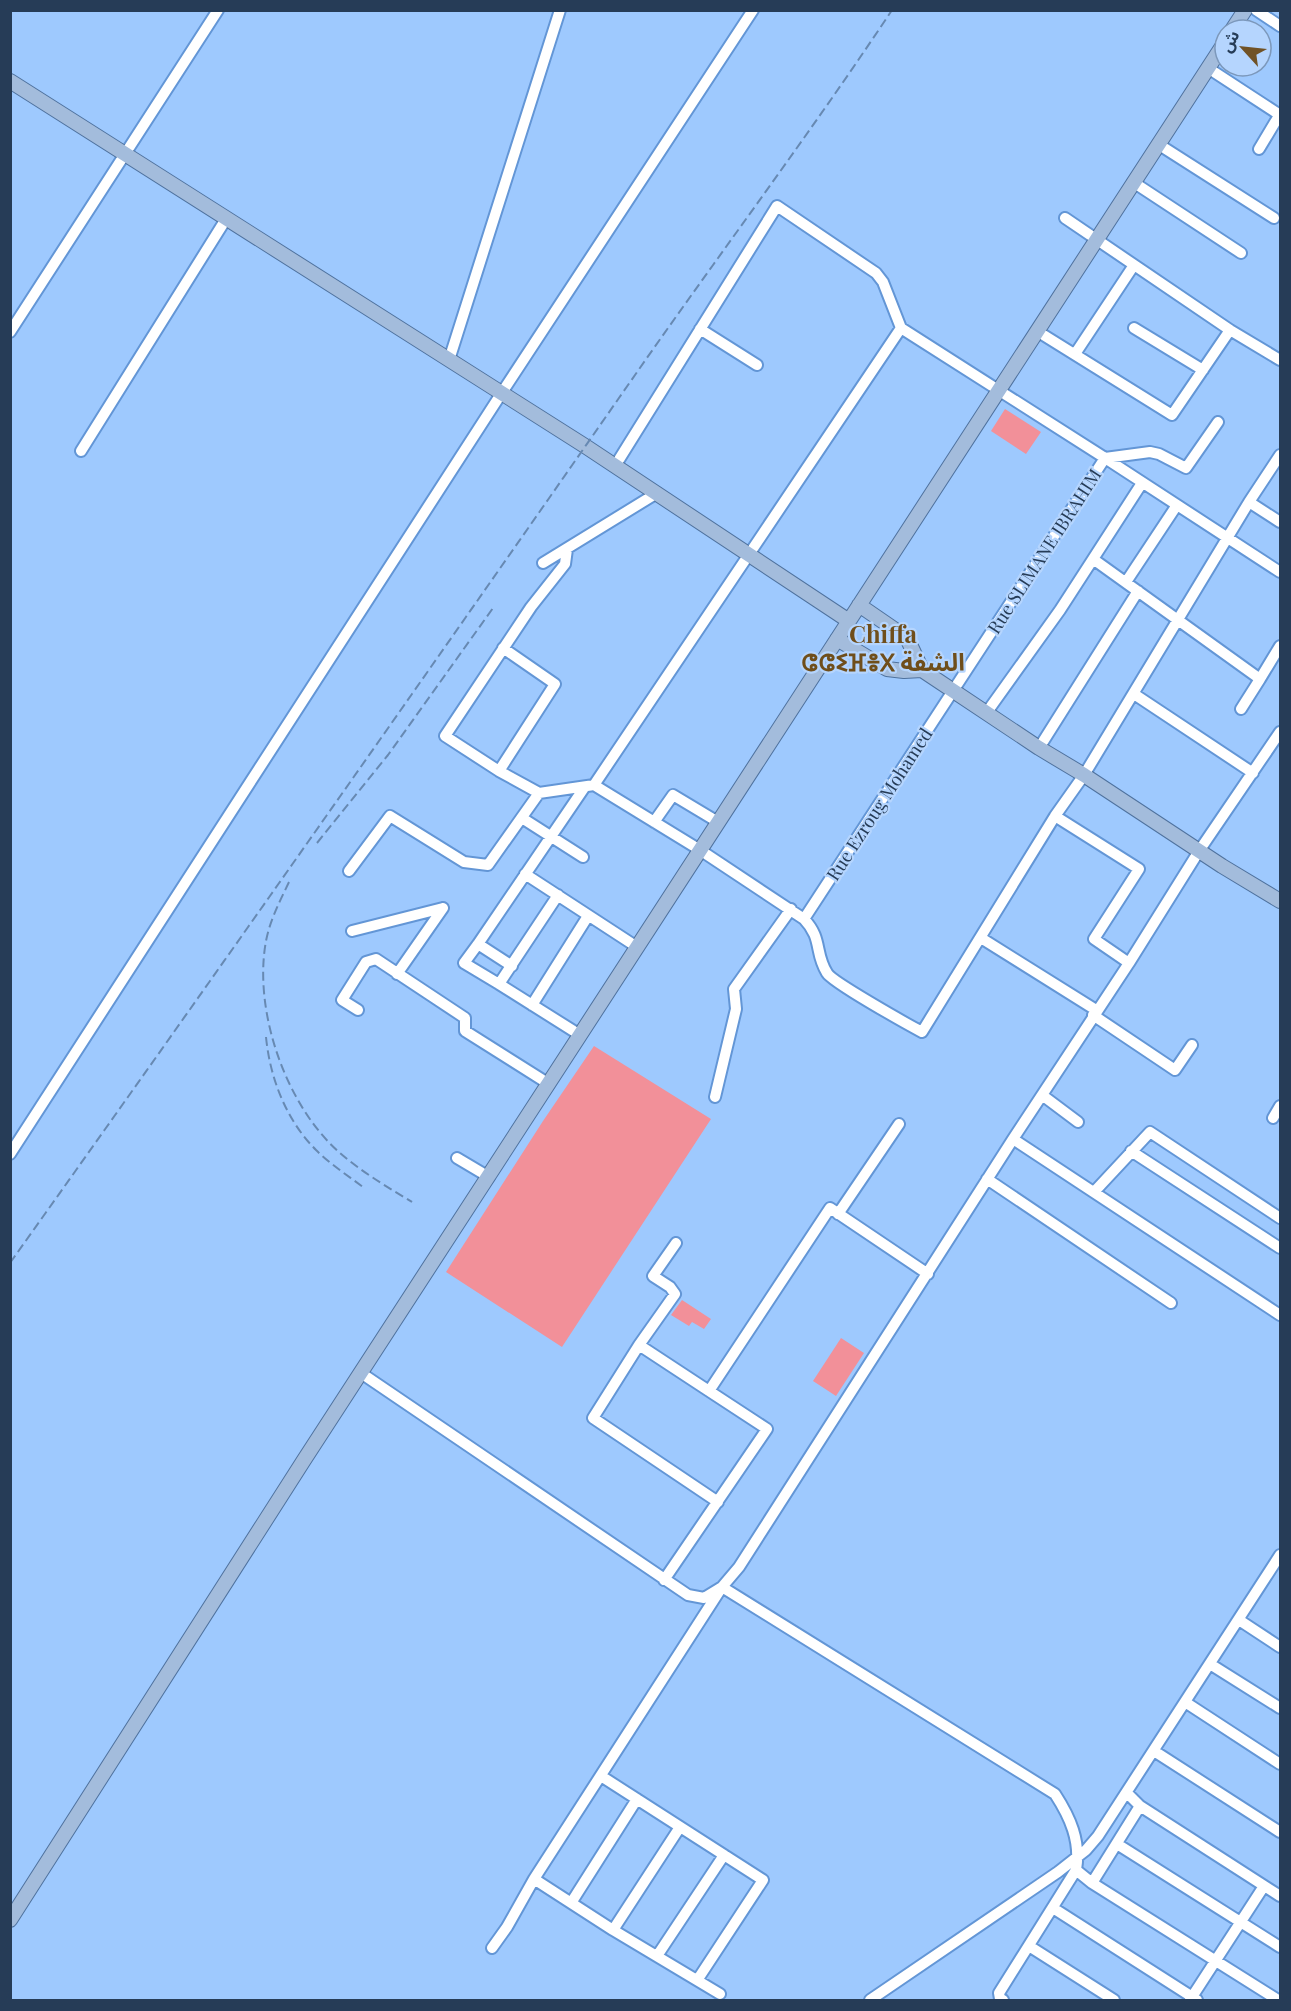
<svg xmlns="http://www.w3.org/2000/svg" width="1291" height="2011" viewBox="0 0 1291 2011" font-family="'Playfair Display','Noto Sans Arabic','Noto Sans Tifinagh',serif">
<rect width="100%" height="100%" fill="#9ec9fe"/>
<path fill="#f29099" d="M1005,409l36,23 -15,22 -35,-23z
M594,1046l117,73 -149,228 -116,-75 97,-151z
M682,1300l29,19 -7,10 -12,-7 -3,4 -18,-11z
M841,1338l23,15 -28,43 -23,-15z"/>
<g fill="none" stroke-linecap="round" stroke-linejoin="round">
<g stroke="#6396d6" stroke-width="14">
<path id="minor" d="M1256,10l24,16
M1208,68l72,47
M1158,144l116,74
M1259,149l21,-35
M1133,182l108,71
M1065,218l165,112 50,30
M1134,328l69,42
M700,329l57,36
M1037,331l135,84 58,-85
M10,332l208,-322
M1075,354l59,-89
M449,360l111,-350
M81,451l145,-232
M1105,458l175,114
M1105,458l45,-6 9,2 27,14 32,-46
M615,466l162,-260 99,67 7,9 18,46
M1142,483l-49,76 167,120 20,-33
M1249,502l31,20
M567,549l-2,15 -34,43 -86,129 54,35 40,22 55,-8
M543,563l114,-70
M1126,582l51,-77
M1134,694l119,79
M1241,709l19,-30
M987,712l73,-102 33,-51
M1039,748l99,-157
M499,771l56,-87 -52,-36
M1055,816l84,53 -45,70 35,24
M522,818l61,39
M654,822l19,-27 45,27
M349,871l41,-55 74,46 24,3 51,-72
M525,874l112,73
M558,895l-59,89 81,51
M804,919l301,-461 -204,-130 -307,457 106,65 104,69c19,20 10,33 23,54 5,9 80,51 95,59l133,-216 29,-41 165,-273 31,-47
M352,931l91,-23
M981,938l115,72
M478,944l-14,19 35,21
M512,966l-34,-22 106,-156
M397,974l46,-66
M532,1005l56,-89
M358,1010l-16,-10 24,-38 10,-3 89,59v13l84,53
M1093,1015l82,55 17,-25
M1042,1095l36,27
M715,1097l21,-88 -2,-20 57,-80
M1273,1118l7,-12
M1013,1139l267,176
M1131,1151l149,97
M10,1154l491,-760 252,-384
M457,1158l32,19
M987,1179l184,124
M1094,1192l56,-60 130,86
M838,1214l61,-90
M639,1345l36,-51 -5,-7 -17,-11 23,-33
M361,1373l327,222 16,3 18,-11 17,-20 274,-428 116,-176 70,-112 81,-119
M709,1391l-70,-46 -46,73 125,84
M664,1580l103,-151 -58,-38 121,-183 98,66
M1239,1620l41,27
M1210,1664l70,44
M1185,1702l95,62
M1154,1751l126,81
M601,1776l162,104 -65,99
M1127,1793l13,13 140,90
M1117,1844l163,103
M1076,1870l16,13 186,117
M1092,1883l48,-77
M571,1903l66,-104
M1053,1908l144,92
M613,1930l67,-103
M1029,1946l85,54
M492,1948l15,-21 27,-48
M657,1956l67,-101
M720,1994l-107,-64 -79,-51 188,-292 333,207c15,23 26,47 21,76l-77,123 1,6 3,1
M870,2000l188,-128 28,-22 12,-14 182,-281
M1190,2000l74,-114"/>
</g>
<g stroke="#4f729e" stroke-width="16">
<path id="major" d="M1232,30l13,-20
M10,81l575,365 264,175
M859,605l48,33 15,32
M837,639l50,30 17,2 18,-1 117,78 45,27 138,91 58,35
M10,1920l294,-460 921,-1418"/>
</g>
<use href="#minor" stroke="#fff" stroke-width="10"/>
<use href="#major" stroke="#a3bcdc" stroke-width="14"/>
<path stroke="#6789b2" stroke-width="2" stroke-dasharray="9 4.5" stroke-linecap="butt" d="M317,843l71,-88 105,-147
M289,882c-9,19 -19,38 -23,59 -13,70 20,165 74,212 22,19 47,34 72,49
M266,1037c4,41 20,83 50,113 14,14 31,25 47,37
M10,1263c210,-295 418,-591 625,-888 85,-122 174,-240 257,-365"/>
</g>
<g text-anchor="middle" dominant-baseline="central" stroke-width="4.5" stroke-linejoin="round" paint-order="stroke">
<g font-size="18" fill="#263c57" stroke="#b5d5fe">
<text transform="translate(1044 551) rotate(-57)">Rue SLIMANE IBRAHIM</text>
<text transform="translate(879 804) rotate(-57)">Rue Ezroug Mohamed</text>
</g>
<g font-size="24" font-weight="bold" fill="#6f4e1b" stroke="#b5d5fe">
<text x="883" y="633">Chiffa<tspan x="883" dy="28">ⵛⵛⵉⴼⴻⵝ الشفة</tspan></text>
</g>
</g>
<rect width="1291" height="2011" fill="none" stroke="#263c57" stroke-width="24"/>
<g transform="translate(1243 48) rotate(297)"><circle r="28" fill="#b5d5fe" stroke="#7c98bb" stroke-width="1.5"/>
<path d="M0-4.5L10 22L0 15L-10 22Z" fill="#705226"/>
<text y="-9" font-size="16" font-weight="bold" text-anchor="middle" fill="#263c57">ش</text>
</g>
</svg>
